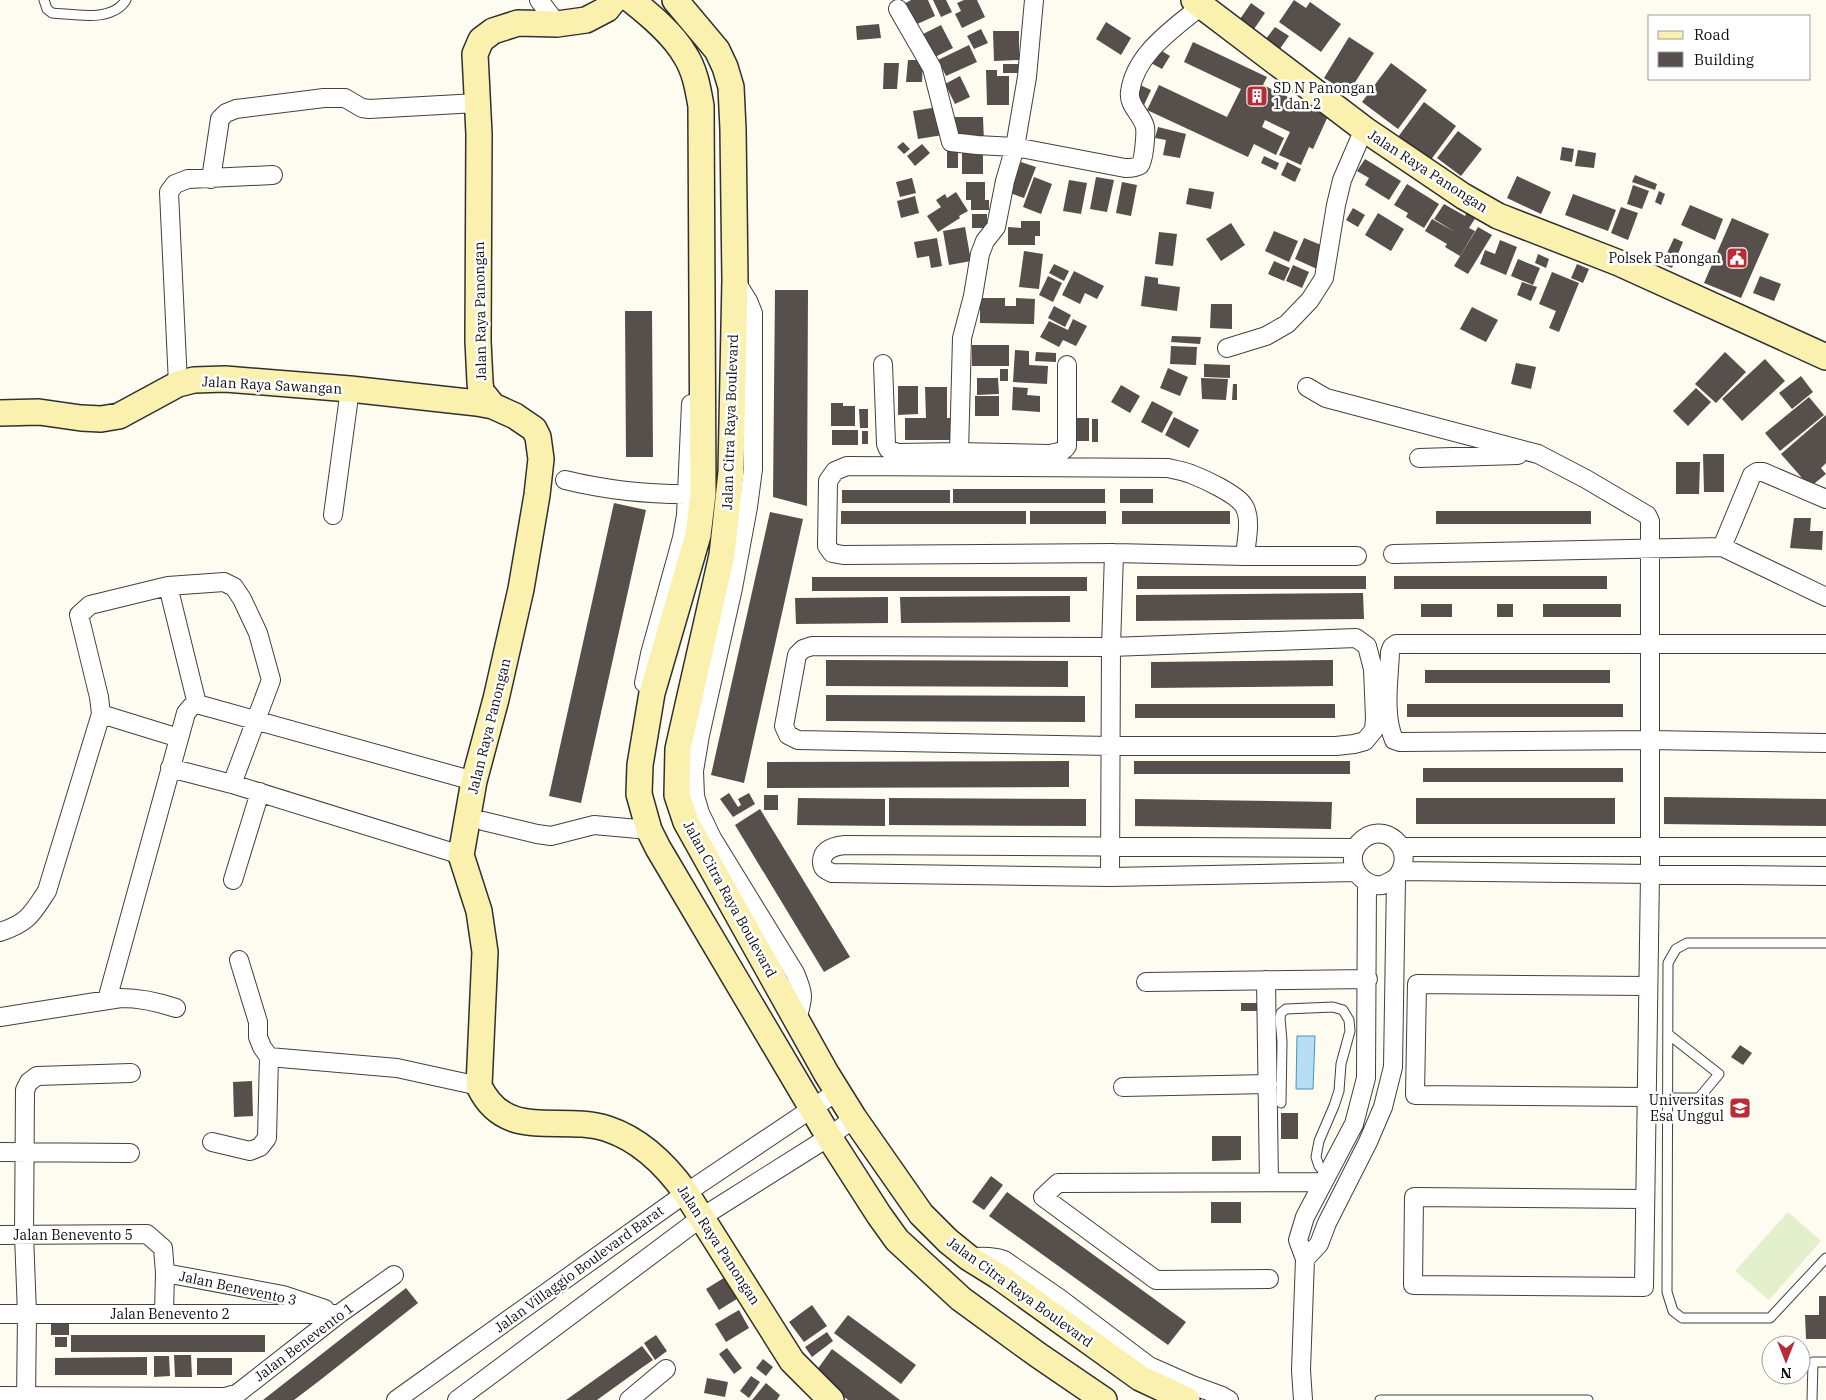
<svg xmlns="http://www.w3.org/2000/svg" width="1826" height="1400" viewBox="0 0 1826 1400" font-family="'IBM Plex Serif',serif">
<rect width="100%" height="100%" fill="#fefbf0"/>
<path fill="#e4efcc" d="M1788,1212l33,29 -52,59 -34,-29z"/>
<path fill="#b7def3" stroke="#4194c7" d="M1297,1036h18l-2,53h-17z"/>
<path fill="#564f4b" d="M911,0h17l7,16 -20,9 -11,-21z
M933,0h13l6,12 -11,5z
M964,0h13l8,17 -23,11 -7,-14 6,-3 -4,-8z
M1294,0l12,8 4,-6 31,22 -20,28 -42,-30z
M1251,3l14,10 -13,19 -14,-10z
M1106,22l25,16 -10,17 -25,-16z
M879,24l2,14 -24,2 -1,-14z
M941,25l12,23 -18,9 -12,-23z
M1275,27l14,9 -10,14 -14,-10z
M981,29l7,14 -14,6 -7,-13z
M993,31h26v29l-25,1z
M1349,37l25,16 -26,40 -24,-15z
M1193,42l74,35 -4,8 65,31 -15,33 -4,-2 -8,18 -22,-10 11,-23 -25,-12 -3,7 22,11 -8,17 -22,-11 -6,13 -101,-47 12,-25 68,32 14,-28 -57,-27z
M969,45l8,17 -31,14 -8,-16z
M1157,48l13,8 -8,13 -13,-7z
M908,60h15l-1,22h-16z
M884,63h15l-2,26h-14z
M1391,63l36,27 -29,39 -36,-27z
M1003,64h15v9h-15z
M986,70h11v6h12v29h-22z
M960,76l10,21 -15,7 -10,-20z
M1138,84l13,6 -7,15 -13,-6z
M1424,102l32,24 -26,35 -32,-24z
M938,107l5,28 -25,4 -5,-28z
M954,117h29l1,25h-30z
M1158,127l28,7 -6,24 -17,-3 3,-15 -11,-2z
M1458,131l24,18 -21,27 -24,-18z
M903,142l7,7 -6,5 -7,-7z
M922,144l8,9 -15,13 -8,-10z
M962,147h21v27h-21z
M1562,147l12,2 -2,13 -12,-2z
M958,148v20h-11v-19z
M1578,150l18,3 -2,15 -19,-2z
M1264,156l15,7 -3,7 -15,-7z
M1365,159l36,22 -12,19 -24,-15 4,-7 -12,-7z
M1021,162l15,5 -12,31 -14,-5z
M1287,162l14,7 -6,13 -14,-7z
M1635,175l22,9 -2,6 -23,-8z
M1517,176l34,16 -10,22 -34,-16z
M1034,177l18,7 -11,30 -18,-7z
M1096,177l18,3 -7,32 -17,-3z
M912,178l4,15 -16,4 -4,-15z
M1069,180l18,3 -6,31 -18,-3z
M966,182h19v18h4v10h-18v-10h-5z
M1122,182l15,3 -6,31 -15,-3z
M1407,184l32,20 -15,24 -18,-11 2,-4 -14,-8z
M1633,185l16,6 -7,18 -15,-5z
M1189,188l25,4 -3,17 -25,-5z
M1659,191l6,3 -4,11 -6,-3z
M956,192l12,19 -9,5 1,2 -22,14 -11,-16 14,-9 -5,-7 9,-6 2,4z
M1573,194l43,16 -8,21 -43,-16z
M915,196l4,17 -18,5 -4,-17z
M1444,204l21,12 2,-4 9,5 -7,11 6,3 -15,25 -15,-9 2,-3 -22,-13 7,-12 23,13 -21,-13z
M1690,205l33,14 -8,21 -34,-15z
M1621,207l17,6 -10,27 -17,-7z
M1353,208l12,7 -7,12 -12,-7z
M1378,213l26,16 -13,22 -26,-16z
M972,214h15v14h-15z
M1732,218l37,16 -28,64 -37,-15z
M1021,221h19v15h-5v9h-27v-18l13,1z
M1231,223l14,22 -24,16 -15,-22z
M965,227l6,34 -22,4 -6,-34z
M1478,227l14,8 -24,39 -14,-8z
M1274,231l24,10 -9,21 -24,-11z
M1159,232l18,2 -4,32 -18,-2z
M937,238l5,28 -11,2 -2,-12 -12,2 -3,-16z
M1304,238l22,9 -9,22 -22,-10z
M1674,238l9,4 -11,26 -10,-4z
M1500,240l17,7 -11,28 -26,-11 5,-14 10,4z
M1024,251l19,3 -4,35 -20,-2z
M1538,254l11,5 -3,9 -11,-5z
M1518,259l22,9 -7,17 -22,-9z
M1274,261l16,7 -6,13 -16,-7z
M1054,264l15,7 -5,10 -15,-8z
M1577,264l12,5 -6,14 -12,-5z
M1293,265l16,7 -7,16 -16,-7z
M1074,271l30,15 -7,13 -12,-6 -5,11 -18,-9z
M1552,272l27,11 -20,49 -10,-4 7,-17 -17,-7z
M1048,276l14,7 -9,19 -14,-7z
M1145,276l13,2v6l22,3 -3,24 -36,-5z
M1760,276l21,8 -7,17 -21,-8z
M1522,282l15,5 -6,14 -14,-6z
M775,290h33l-1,216 -34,-9z
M980,298h25v8h11v-8l19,1 -1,25 -54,-1z
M1211,304h21v25l-22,-1z
M1054,306l17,9 -6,12 -17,-9z
M1472,307l26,13 -12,22 -26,-13z
M625,311h27l1,146h-27z
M1073,319l14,7 -11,20 -13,-6 -4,7 -19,-10 9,-16 19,9z
M1172,336l29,1 -1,7 -29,-2z
M972,345h37v21h-37z
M1171,346l26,1 -1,18 -26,-1z
M1015,350l14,1v14l19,1 -1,18 -34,-2z
M1036,352l20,1v9l-21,-1z
M1725,352l21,20 -30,31 -21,-19z
M1765,359l20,22 -43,40 -20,-22z
M1516,363l20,4 -5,22 -20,-5z
M1204,364l26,1v13l-26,-1z
M1168,368l20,9 -8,19 -20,-8z
M1000,369h8v12h-8z
M1801,376l12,16 -21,17 -13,-16z
M977,378h21l1,16 -22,1z
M1201,378l27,1 -2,21 -24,-1z
M1233,384h4v16h-5z
M1121,385l19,11 -10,17 -19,-11z
M898,386h20v28l-20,1z
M925,387h22v31h7v22h-49v-22h21z
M1013,387l15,1 -1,7 13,1v16l-28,-2z
M1696,388l15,14 -23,24 -15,-15z
M975,396h24v20h-24z
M1809,397l15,18 -44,36 -15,-18z
M1152,401l21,11 -11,21 -21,-11z
M831,403h12v3h12v20h-24z
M859,409h9v19h-8z
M1826,415v48l-5,5 5,6 -16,13 -29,-33z
M1174,417l25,13 -10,18 -24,-13z
M1074,418h15v23h-15z
M1092,419h6v23h-6z
M832,430h26v15h-26z
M862,431h6v13h-6z
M1703,454h21v38h-20z
M1676,462h24l-1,32h-23z
M953,489h152v14h-152z
M1120,489h33v14h-33z
M842,490h108v13h-108z
M614,503l32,7 -65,293 -32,-7z
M841,511h185v13h-185z
M1030,511h76v13h-76z
M1122,511h108v13h-108z
M1436,511h155v13h-155z
M770,512l33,7 -59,264 -33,-8z
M1794,518h17l-1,13h13l-1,19 -32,-2z
M1137,576h229v13h-229z
M1394,576h213v13h-213z
M812,577h275v14h-275z
M1363,593l1,26 -228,2v-26z
M1070,596v26l-169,1 -1,-26z
M888,597v26l-92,1 -1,-26z
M1421,604h31v13h-31z
M1497,604h16v13h-16z
M1543,604h78v13h-78z
M826,660l242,1v26l-242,-1z
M1333,660v26l-182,2v-26z
M1425,670h185v13h-185z
M826,695l259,1v26l-259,-1z
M1135,704h200v14h-200z
M1407,704h216v13h-216z
M1069,761v26l-302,1v-26z
M1134,761h216v13h-216z
M1423,768h200v14h-200z
M729,793l9,14 3,-2 -3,-6 11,-6 6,11 -22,13 -13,-18z
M764,795h14v15h-14z
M1664,797l162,2v27l-162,-2z
M798,798l87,1v27l-88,-1z
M889,798l197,1v27l-197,-1z
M1416,798h199v26h-199z
M1135,799l197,3 -1,27 -196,-3z
M760,809l90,148 -26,15 -89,-147z
M1241,1003h17v8h-17z
M1740,1045l12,8 -9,12 -12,-8z
M252,1081l1,35 -19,1 -1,-35z
M1281,1113h17v26h-17z
M1212,1136h29v24l-29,1z
M991,1176l12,9 -19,25 -12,-8z
M1007,1192l179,130 -18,23 -179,-129z
M1211,1202h30v21h-30z
M727,1276l13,21 -21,13 -13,-21z
M406,1288l12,15 -99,78 -25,19h-31z
M1819,1296h7v43h-20l-1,-24h14z
M812,1305l15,21 -23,16 -15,-20z
M739,1310l10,18 -23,14 -11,-18z
M848,1315l68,50 -15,19 -67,-51z
M51,1323h18v12h-18z
M827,1332l6,9 -21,16 -7,-10z
M71,1335h194v17h-194z
M656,1335l11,16 -12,9 -11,-17z
M55,1337h12v10h-12z
M642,1346l11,14 -13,9 -43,31h-31z
M727,1348l15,20 -8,6 -15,-20z
M832,1349l68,51h-52l-34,-26z
M174,1355h17l1,22h-17z
M154,1356h15l1,20 -16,1z
M147,1357v18h-92v-17z
M197,1358h35v17h-35z
M763,1359l10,8 -7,9 -10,-8z
M751,1376l9,6 -11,16 -9,-7z
M707,1378l21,4 -3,15 -21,-4z
M766,1383l14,12 -3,5h-25z"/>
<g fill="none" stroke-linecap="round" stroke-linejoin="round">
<g stroke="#414141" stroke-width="11">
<path id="lane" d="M44,0l3,9 5,4c22,1 60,10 74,-13
M1826,943h-139l-11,6 -8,14 -1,329 6,19 9,7h88l56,-60
M1668,1098h31l20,-24 -51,-40
M1281,1103l1,-62 -2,-23 1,-5 5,-4 47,-2 10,3 6,10 1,11 -9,33 -2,27 -5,15 -15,35 -3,16 3,9 8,9
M1380,1400h208
M1812,1400l1,-38h13"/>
</g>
<g stroke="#414141" stroke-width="20">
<path id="street" d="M539,0l18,24
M898,9l34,59 19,74 26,3 38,2 110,21c5,0 11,0 15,-3 4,-5 6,-31 5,-38 -3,-13 -17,-21 -15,-35 5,-38 43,-63 71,-86
M211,179l9,-60 6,-6 10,-4 88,-11h21l17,10 7,1 108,-6
M735,280l13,21 5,12v156l-5,38 -15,81 -33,147 -6,36 1,25 5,17 12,25 83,135c9,21 9,24 2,46
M1227,348l39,-12 21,-12 23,-24 14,-22 12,-73 6,-25 22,-51
M883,364l3,80 2,5 9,4 62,-1 3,-114 11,-42 7,-42 5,-13 11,-14 9,-46 10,-34 12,-70 7,-77
M178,384l-9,-192 6,-8 13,-5 85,-4
M1307,387l19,11 212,56 48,25 61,36 3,6v353l-6,413 -231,-2 1,-88 230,2
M959,452l89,2c7,-1 15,-1 19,-8v-81
M1419,458l99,-3
M565,480c45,11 88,15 134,14
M333,515l17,-126
M1722,547l30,-72 5,-3h6l63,27
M1393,554l329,-7 104,50
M1245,556c1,-14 7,-37 -1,-50 -7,-12 -40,-27 -53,-32 -7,-3 -15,-4 -23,-6l-321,-2 -12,5 -7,10 -1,65 5,7 11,2 271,-2 131,3h112
M1356,638l11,8 6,23 2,49 -1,12 -9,11 -11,3 -18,2h-225l-313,-6 -10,-5 -4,-9 13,-71 6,-6 9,-3 299,1z
M1826,644h-430l-4,3 -2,5c-1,28 -7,62 4,88l6,2 250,-2 176,3
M644,683l6,-29 32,-116 4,-23 5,-111
M197,704l-29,-118 56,-4 10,5 8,12 16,34 13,47 -39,104
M101,714l78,24
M170,768l62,16 229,71
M483,821l54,13 14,2 43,-11 55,5
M1402,847h424
M1355,848l-510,-3c-10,1 -23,4 -23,17 0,7 4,8 10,11l278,4 246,-5
M1402,871l424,5
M1110,877l1,-230 3,-94
M233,880l27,-88
M1367,882l-1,196 -12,46 -49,93 -7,23 7,19 14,-15 8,-21 41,-81 15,-35 10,-40 3,-189c24,-29 -14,-61 -37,-35 -4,5 -7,11 -6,18 1,14 15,26 29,24 4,-1 10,-5 14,-7
M0,932c28,-9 32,-18 47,-41l54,-177 -2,-17 -20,-82 11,-10 78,-19
M239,960l19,62v15l4,10 7,10 128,11 82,18
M1266,980l3,202
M1146,982l222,-3
M107,1000l79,-287 5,-6 6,-3 277,77
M0,1017l121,-19c19,0 37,4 55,10
M1123,1087l145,-3
M1646,1097l-231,-2 2,-111 230,2
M212,1142l38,9 10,-4 7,-9 2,-81
M0,1152l130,1
M0,1235l147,-1 16,14 2,25 -1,40
M969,1258c13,-2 23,-2 35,2l55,38 90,68 43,19 30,11 7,4
M165,1273l118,22 42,14
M1269,1279l-113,1 -113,-83 15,-14 265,-1
M0,1314h339
M0,1396l225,1 13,-4 101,-79 55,-39
M26,1400l1,-86 -3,-79 1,-145 4,-8 8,-6 94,-3
M396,1400l290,-207 152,-102
M457,1400l245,-183 127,-80 25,-19
M629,1400l37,-31
M1303,1400l-2,-30 4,-111"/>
</g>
<g stroke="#303030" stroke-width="28">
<path id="secondary" d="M614,0l-7,9 -21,11 -29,4 -39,-1 -25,8 -12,9 -6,14 4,80 -1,207 2,41 1,9 12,15 22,10 19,13 4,8 3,22 -4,36 -16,94 -25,110 -22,82 -13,74 18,56 6,41 -6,134c27,57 81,27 129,43 33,11 58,36 78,64l106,168 39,39
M631,0c19,15 42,34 54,55 10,15 13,34 16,51l2,388 -5,41 -46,158 -12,72 -1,29 10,36 9,18 171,289 50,78 18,25 64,59 77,56 66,45
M675,0l42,50 8,17 6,20 2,42 2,151 -4,192 -9,83 -44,194 -1,46 9,27 140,251 28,45 67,96 27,27 21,17 29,18 142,102 47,22
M1194,0l170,129 99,67 35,20 121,47 207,94
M0,413l39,-1 42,6 20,1 18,-3 59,-32 16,-4 31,-1 125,10 127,14 16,3"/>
</g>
<use href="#lane" stroke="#fff" stroke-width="9"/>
<use href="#street" stroke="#fff" stroke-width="18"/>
<use href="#secondary" stroke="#fbf1ae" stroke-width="25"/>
</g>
<defs>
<g id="building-square" transform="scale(1.125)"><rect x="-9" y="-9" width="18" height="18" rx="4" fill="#b82c36" stroke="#fff"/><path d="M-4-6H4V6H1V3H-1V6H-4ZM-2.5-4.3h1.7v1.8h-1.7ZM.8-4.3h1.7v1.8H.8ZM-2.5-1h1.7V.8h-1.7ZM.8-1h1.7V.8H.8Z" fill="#fff"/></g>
<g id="civic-square" transform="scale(1.125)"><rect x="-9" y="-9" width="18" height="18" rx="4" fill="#b82c36" stroke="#fff"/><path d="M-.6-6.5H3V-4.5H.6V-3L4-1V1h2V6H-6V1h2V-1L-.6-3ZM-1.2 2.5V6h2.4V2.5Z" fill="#fff"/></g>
<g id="university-square" transform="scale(1.125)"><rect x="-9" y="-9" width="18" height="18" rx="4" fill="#b82c36" stroke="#fff"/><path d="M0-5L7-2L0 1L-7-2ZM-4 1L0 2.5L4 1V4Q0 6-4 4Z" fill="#fff"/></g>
</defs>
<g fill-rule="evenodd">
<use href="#building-square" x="1257" y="96"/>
<use href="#civic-square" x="1737" y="258"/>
<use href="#university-square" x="1740" y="1108"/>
</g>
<g text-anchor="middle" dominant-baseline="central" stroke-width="5" stroke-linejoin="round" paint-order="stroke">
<g font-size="14" fill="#0e0e0e" stroke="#fff" text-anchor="end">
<text x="1273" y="88" text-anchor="start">SD N Panongan<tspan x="1273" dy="16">1 dan 2</tspan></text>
<text x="1721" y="258">Polsek Panongan</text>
<text x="1724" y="1100">Universitas<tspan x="1724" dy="16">Esa Unggul</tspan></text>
</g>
<g font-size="14" fill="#0e0e0e" stroke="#fff">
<text transform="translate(1428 171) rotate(33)">Jalan Raya Panongan</text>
<text transform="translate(480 311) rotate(-91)">Jalan Raya Panongan</text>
<text transform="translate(272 385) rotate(3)">Jalan Raya Sawangan</text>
<text transform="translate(730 422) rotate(-88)">Jalan Citra Raya Boulevard</text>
<text transform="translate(489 726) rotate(-76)">Jalan Raya Panongan</text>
<text transform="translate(730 899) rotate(61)">Jalan Citra Raya Boulevard</text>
<text x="73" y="1235">Jalan Benevento 5</text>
<text transform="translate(719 1245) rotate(57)">Jalan Raya Panongan</text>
<text transform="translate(579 1269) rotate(-36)">Jalan Villaggio Boulevard Barat</text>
<text transform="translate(238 1288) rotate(12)">Jalan Benevento 3</text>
<text transform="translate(1020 1292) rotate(36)">Jalan Citra Raya Boulevard</text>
<text x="170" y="1314">Jalan Benevento 2</text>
<text transform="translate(304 1342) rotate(-37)">Jalan Benevento 1</text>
</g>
</g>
<rect x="1648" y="15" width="162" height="65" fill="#ffffff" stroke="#9f9f9f"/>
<rect x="1658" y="31" width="25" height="8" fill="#fbf1ae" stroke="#9f9f9f"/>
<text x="1694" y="40" font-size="15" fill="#0e0e0e">Road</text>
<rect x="1658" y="52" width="25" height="15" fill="#564f4b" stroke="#9f9f9f"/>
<text x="1694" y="65" font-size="15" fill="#0e0e0e">Building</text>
<g transform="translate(1786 1360) rotate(180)"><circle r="24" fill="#ffffff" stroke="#9f9f9f"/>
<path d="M0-4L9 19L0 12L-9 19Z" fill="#b82c36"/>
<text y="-8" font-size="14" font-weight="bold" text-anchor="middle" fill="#0e0e0e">N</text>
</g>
</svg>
